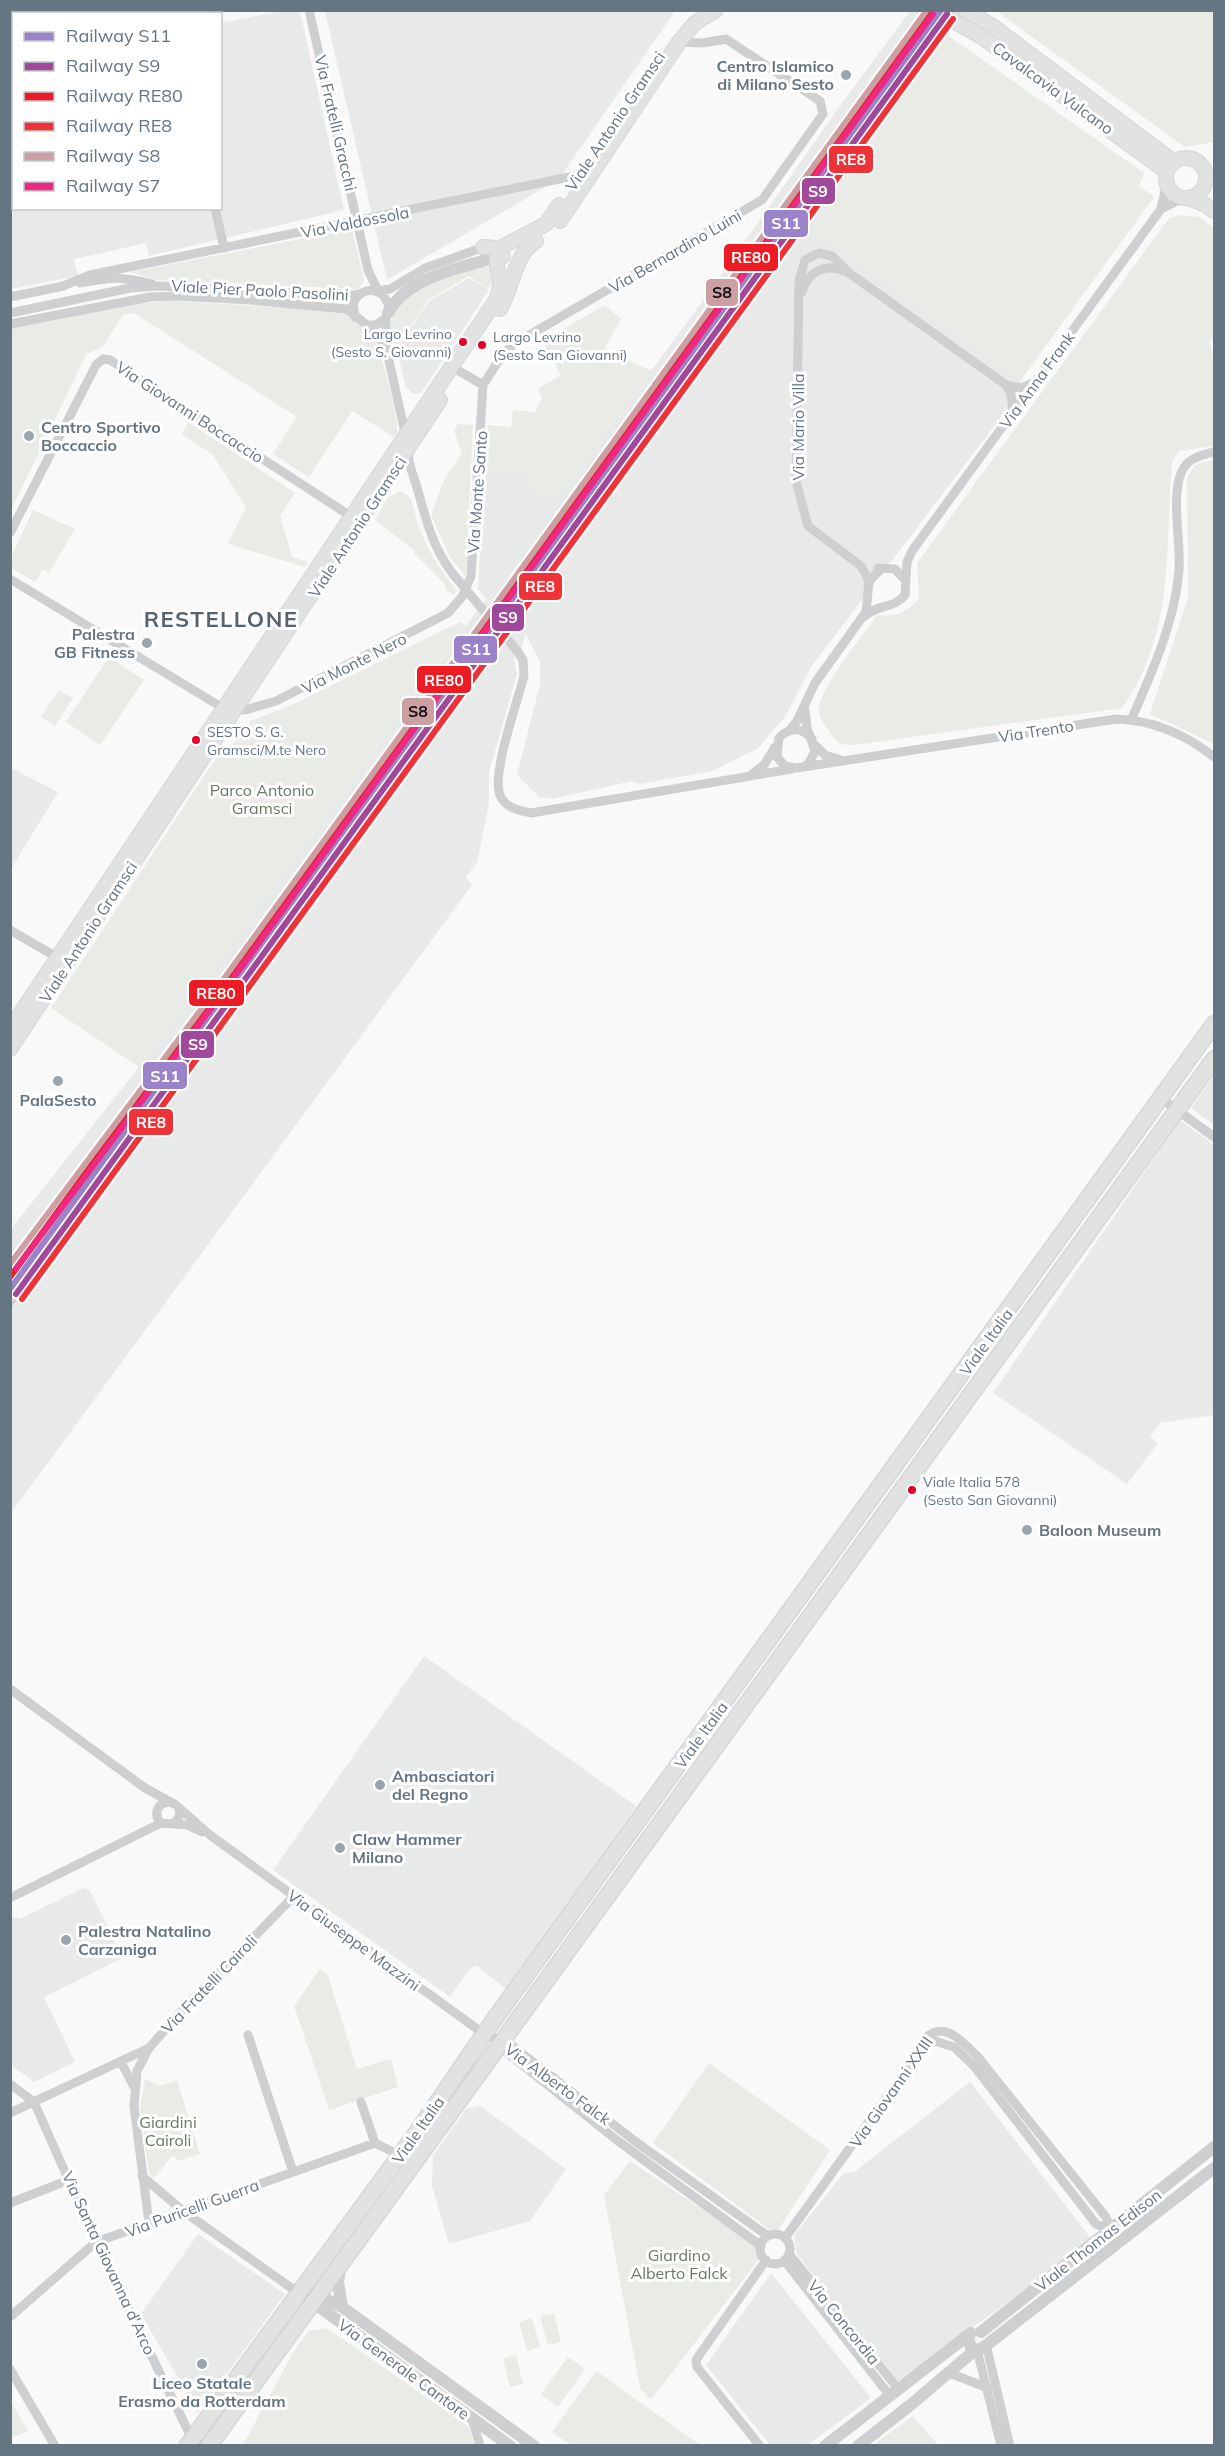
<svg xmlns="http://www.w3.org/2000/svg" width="1225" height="2456" viewBox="0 0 1225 2456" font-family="Mulish,sans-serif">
<rect width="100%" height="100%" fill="#f9f9f9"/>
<path fill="#e8e9e9" d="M10,11l1,-1 160,1 -14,3h-143l-1,31 -2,1z
M282,11h18l44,199 -195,46 -3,-13 -72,16 4,17 -67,13v-224h2l1,143h206l1,-185z
M325,11h350l-116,168 -172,101z
M910,11h49l-114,157 6,4 -39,57 209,151 -13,28 -197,259 -26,50 -28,32 -45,22 -72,13 -8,-3 -80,18 -13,-2 -22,-22 23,-91v-23l-15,-28 -2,12 -9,14 3,15 -28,98v31l-12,60 -11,14 6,8 -461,628v-284l128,-162 347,-468 -8,-10 7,-120 44,5v18h32l144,-194 137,-195z
M469,278l20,12 -68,103 -8,1 -8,-8 -8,-38 32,-47z
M11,768l47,24 -47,77z
M1214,1076v49l-23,-17z
M1180,1120l34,25v270l-54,8 -10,14 8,6 -31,41 -134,-91z
M424,1656l212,150 -127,185 -32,-25 -6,1 -21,30 -177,-127z
M83,1888l7,3 33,67 -79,39 31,65 -41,20 -23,-17v-148l9,2z
M970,2082l123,159 -199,143 -97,-130 -3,-19 50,-62 10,-1z
M480,2106l86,63 -36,52 -81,23 -17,-58 1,-30 33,-47z
M198,2234l87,60 -87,119 -57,-99z
M771,2273l100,125 -63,47h-38l-64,-80z"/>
<path fill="#e8ebe6" d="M996,11h218v131l-29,5z
M943,32l201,141 -5,13 15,11 -133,183 -209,-151 39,-56 -6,-5z
M1180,215l19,2 15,11v111l-5,1 5,22v84l-35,5 -7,11c-7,86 3,172 -50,246l-268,37c-15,0 -17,-1 -25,-14 -4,-6 -10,-12 -10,-20 -1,-21 45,-77 58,-96 19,2 30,-2 42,-17l-2,-35 252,-345z
M352,229l12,52 -5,8 -205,-9 -23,-8z
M485,266l9,4 3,6 -9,13 -19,-13 -41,24 -31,47 -1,-4 -4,-2c-12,-50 58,-65 93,-75z
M173,301l168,10c7,3 28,19 32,27 8,12 26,81 24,95l-3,4 -42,-26 -43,66 -36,-23 24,-37 -163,-104 -11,2 -19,30 -18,10 -75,155v-183l116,-23z
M605,305l16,14 -16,29 46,23 -90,122 -32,-1 -1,-18 -43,-5 3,-44 23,2 2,-17 22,2 7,-14 -4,-9 23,-14 -19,-34z
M188,422l107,71 -15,23 12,41 16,5 -3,5 -77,-23 18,-37 -33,-52 -31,-21z
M458,424l15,1 -7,152 -16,-20 -19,-42 14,-37 17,-24 -8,-24z
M1214,459v285l-64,-30 38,-116 -1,-119 8,-14z
M400,491c15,6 13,18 17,31 9,26 23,48 40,69l-3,4 -9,-5v-6l-31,-31 1,-2 -40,-31 13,-23z
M33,510l42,19 -26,44 -6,-4 -8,13 -25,-15 1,-9z
M460,622l6,4 -327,441 -88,-59 167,-253 21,-17 12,-17 45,-18z
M109,657l35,23 -44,65 -34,-23z
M59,690l14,8 -18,28 -14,-9z
M320,1969l8,7 29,93 34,-10 7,28 -69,23 -35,-104z
M709,2063l121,87 -51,79h-10l-116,-86z
M145,2079l14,7 18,-5 23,73 -22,7 -5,-6 -19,23 -5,-5 -9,-65z
M630,2161l126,84 3,14 -108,141 -11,-12 -36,-193z
M554,2313l7,29 -13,3 -8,-29z
M532,2318l8,29 -13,4 -8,-29z
M327,2328l142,99 5,18h-231l51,-94 15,-20z
M516,2355l7,29 -13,3 -7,-29z
M568,2357l17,12 -27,38 -17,-13z
M596,2371l103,73 -1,1h-127l-19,-13z
M13,2405l15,26 -17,7v-31z
M913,2416l25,29h-65z"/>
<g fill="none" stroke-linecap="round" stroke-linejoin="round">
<g stroke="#d5d6d7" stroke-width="16">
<path id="secondary" d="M934,10l48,27 185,135
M965,10l26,15 183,137
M1166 178a20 20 0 1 1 40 0a20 20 0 1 1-40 0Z
M1188,198l16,6 10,7
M560,221l119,-179 16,-19 21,-13
M483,247l14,1 6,8
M500,309c13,-21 14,-55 36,-68
M10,1029l486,-729c11,-21 -5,-33 2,-51l48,-25 13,-19
M10,1049l430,-649"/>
</g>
<g stroke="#d5d6d7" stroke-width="18">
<path id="primary" d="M187,2446l230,-314 76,-111 721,-997
M209,2446l1005,-1387"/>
</g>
<path stroke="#cecfd0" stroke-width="9" d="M309,10l59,260 10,21
M198,14l14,-4
M10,55l4,-1
M215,208l9,40
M1161,209l22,-11
M80,283c34,-6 38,-7 72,1
M60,287l30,-12 489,-100
M378,291l12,-2 35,-21 62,-22
M802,292c5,-20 23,-29 42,-21
M10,297l54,-11
M10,313l120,-25 30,-2 186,10 14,-2
M355,317l-2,-13c6,-14 18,-17 30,-9l6,10 -3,13 -10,7h-10
M386,318v29l20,90
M10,324l140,-27 26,-1 74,4 97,9 26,21 13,17
M459,371l24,14
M1006,385l15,3 14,-6
M408,450c0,16 6,26 10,41 9,32 15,57 35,83
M10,533l86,-168 7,-6 7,1 242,157
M878,568l17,1 11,12
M10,579l208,126 27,5 31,-9 172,-88 14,-16 9,-21 12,-191 20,-31 11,-10 248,-144 61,-86 -3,-13 -94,-62 -23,4 -24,-1
M869,581l-8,-15 -53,-40 -12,-45 3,-200 6,-21 14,-7 13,3 17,17 157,112 5,9 2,18
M864,617c12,-13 30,-8 41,-22l2,-33 5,-11 249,-342 6,-27
M518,652l5,8 1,16c-6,24 -33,99 -24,119 5,13 18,15 31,18l261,-44
M1131,720c21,-47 44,-99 48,-150 2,-28 -8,-71 2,-97 6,-15 20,-18 33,-21
M789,731l8,-10 18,-38 51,-71 3,-31 13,-13
M812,739c-10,-12 -23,-12 -33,-1l-2,19 8,9 12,2 319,-49c37,1 69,15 98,38
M815,745l10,10 16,5
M804,767l5,-4 6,-12 -8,-23 -2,-18
M752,774l12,-9 11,-18
M10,930l50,29
M1162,1099l52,38
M10,1689l135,99 31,17 34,30 274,199 26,10 126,98 132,94
M169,1802c-12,1 -16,12 -8,21l13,1 6,-9 -1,-6
M174,1824l13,1 15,7
M10,1898l151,-75
M248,2035l45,137
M501,2042l4,9 113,90 143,105
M922,2048l13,-7 19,6 20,19 122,158 15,6
M121,2062l13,25
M10,2084l24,18 62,140 96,197 10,7
M361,2102l14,41
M10,2113l139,-65
M142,2176l41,35 107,76 10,4
M10,2203l59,-23
M149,2223l-15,-117 3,-35 12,-23 31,-35 111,-114 8,3
M760 2249a15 15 0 1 1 30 0a15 15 0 1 1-30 0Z
M785,2238l137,-190 3,-10c21,-18 37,4 53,19l128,160 5,13
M789,2254l110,136
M784,2260l106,136
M10,2317l86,-75 279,-99 28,14
M986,2344l24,102
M977,2350l24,96
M10,2369l45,77
M949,2373l39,15
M472,2418l8,28
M760,2446l-63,-79 -1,-7 70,-100"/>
<path stroke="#cecfd0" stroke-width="12" d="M388,313c18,-36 73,-45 108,-56
M341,2264l-3,18 4,25
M313,2293l29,14 192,139
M307,2298l203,148
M981,2332l233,-185
M968,2338l3,10 6,2 7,-3 230,-179
M825,2446l146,-113
M858,2446l55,-43 62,-53"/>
<use href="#secondary" stroke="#e1e2e2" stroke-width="14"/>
<use href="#primary" stroke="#e1e2e2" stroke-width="15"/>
<path stroke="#c3c5c6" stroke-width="2" stroke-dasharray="9 4.5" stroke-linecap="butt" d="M10,1307l420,-577 52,-87"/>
<path stroke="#cecfd0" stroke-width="9" d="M453,574l65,78"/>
<g stroke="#fff" stroke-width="10">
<path id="rail-1" d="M10,1289l931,-1279"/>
</g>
<g stroke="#fff" stroke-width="10">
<path id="rail-2" d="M16,1294l931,-1280"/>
</g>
<g stroke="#fff" stroke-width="10">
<path id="rail-3" d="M10,1277l921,-1267"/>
</g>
<g stroke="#fff" stroke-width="10">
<path id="rail-4" d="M22,1299l931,-1280"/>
</g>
<g stroke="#fff" stroke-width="10">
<path id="rail-5" d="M10,1264l205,-273 712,-981"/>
</g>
<g stroke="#fff" stroke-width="10">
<path id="rail-6" d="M16,1269l205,-274 712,-981"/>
</g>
<use href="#rail-1" stroke="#9a83c9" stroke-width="6"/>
<use href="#rail-2" stroke="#a0499a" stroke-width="6"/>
<use href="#rail-3" stroke="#ed1c24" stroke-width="6"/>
<use href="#rail-4" stroke="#ee3338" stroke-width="6"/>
<use href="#rail-5" stroke="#cc9fa2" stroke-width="6"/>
<use href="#rail-6" stroke="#ed2a81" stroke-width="6"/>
</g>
<g fill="#99a4ac" stroke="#fff" stroke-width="2">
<circle cx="846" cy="75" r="6"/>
<circle cx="29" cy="436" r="6"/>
<circle cx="147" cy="643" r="6"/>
<circle cx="58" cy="1081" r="6"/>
<circle cx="1027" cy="1530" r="6"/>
<circle cx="380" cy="1785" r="6"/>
<circle cx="340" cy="1848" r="6"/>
<circle cx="66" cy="1940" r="6"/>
<circle cx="202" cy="2364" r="6"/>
</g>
<g fill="#e4002b" stroke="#fff" stroke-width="2">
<circle cx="463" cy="342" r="5"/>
<circle cx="482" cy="345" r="5"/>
<circle cx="196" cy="740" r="5"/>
<circle cx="912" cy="1490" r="5"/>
</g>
<g text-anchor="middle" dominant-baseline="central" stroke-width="6" stroke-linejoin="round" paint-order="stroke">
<g font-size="14" fill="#657683" stroke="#fff" text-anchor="start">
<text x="452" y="334" text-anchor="end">Largo Levrino<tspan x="452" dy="18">(Sesto S. Giovanni)</tspan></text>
<text x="493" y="337">Largo Levrino<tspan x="493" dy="18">(Sesto San Giovanni)</tspan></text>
<text x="207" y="732">SESTO S. G.<tspan x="207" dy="18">Gramsci/M.te Nero</tspan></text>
<text x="923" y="1482">Viale Italia 578<tspan x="923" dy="18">(Sesto San Giovanni)</tspan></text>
</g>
<g font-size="16" font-weight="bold" fill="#657683" stroke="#fff" text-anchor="start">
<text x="834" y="66" text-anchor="end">Centro Islamico<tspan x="834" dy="18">di Milano Sesto</tspan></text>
<text x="41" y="427">Centro Sportivo<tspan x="41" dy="18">Boccaccio</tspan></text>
<text x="135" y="634" text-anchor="end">Palestra<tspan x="135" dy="18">GB Fitness</tspan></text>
<text x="58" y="1100" text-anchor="middle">PalaSesto</text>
<text x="1039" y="1530">Baloon Museum</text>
<text x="392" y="1776">Ambasciatori<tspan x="392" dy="18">del Regno</tspan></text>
<text x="352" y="1839">Claw Hammer<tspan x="352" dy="18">Milano</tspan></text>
<text x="78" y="1931">Palestra Natalino<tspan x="78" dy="18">Carzaniga</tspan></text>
<text x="202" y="2383" text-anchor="middle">Liceo Statale<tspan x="202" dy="18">Erasmo da Rotterdam</tspan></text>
</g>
<g font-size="16" fill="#657683" stroke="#fff">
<text transform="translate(1053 88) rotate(36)">Cavalcavia Vulcano</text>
<text transform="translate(615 121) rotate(-56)">Viale Antonio Gramsci</text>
<text transform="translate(336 123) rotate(77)">Via Fratelli Gracchi</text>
<text transform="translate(355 222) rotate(-11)">Via Valdossola</text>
<text transform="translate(675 251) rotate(-30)">Via Bernardino Luini</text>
<text transform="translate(260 290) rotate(3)">Viale Pier Paolo Pasolini</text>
<text transform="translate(1037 380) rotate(-54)">Via Anna Frank</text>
<text transform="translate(190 412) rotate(33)">Via Giovanni Boccaccio</text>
<text transform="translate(798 427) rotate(-90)">Via Mario Villa</text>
<text transform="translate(477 492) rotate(-86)">Via Monte Santo</text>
<text transform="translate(357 527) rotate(-57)">Viale Antonio Gramsci</text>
<text transform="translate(354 663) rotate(-27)">Via Monte Nero</text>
<text transform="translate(1036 731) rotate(-9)">Via Trento</text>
<text transform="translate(88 932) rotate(-57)">Viale Antonio Gramsci</text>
<text transform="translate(986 1342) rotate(-54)">Viale Italia</text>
<text transform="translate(701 1735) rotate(-54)">Viale Italia</text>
<text transform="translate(354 1940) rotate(36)">Via Giuseppe Mazzini</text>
<text transform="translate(209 1984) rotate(-46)">Via Fratelli Cairoli</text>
<text transform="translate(558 2084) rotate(36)">Via Alberto Falck</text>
<text transform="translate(891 2092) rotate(-55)">Via Giovanni XXIII</text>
<text transform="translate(418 2130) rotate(-55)">Viale Italia</text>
<text transform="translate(192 2208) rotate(-20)">Via Puricelli Guerra</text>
<text transform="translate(1098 2240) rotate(-38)">Viale Thomas Edison</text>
<text transform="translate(109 2263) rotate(65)">Via Santa Giovanna d'Arco</text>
<text transform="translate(844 2322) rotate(51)">Via Concordia</text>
<text transform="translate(404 2369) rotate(36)">Via Generale Cantore</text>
</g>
<g font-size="16" fill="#687a64" stroke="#fff">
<text x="262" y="790">Parco Antonio<tspan x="262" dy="18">Gramsci</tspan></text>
<text x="168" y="2122">Giardini<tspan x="168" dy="18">Cairoli</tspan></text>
<text x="679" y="2255">Giardino<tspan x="679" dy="18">Alberto Falck</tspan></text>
</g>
<g font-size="22" font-weight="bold" letter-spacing="1.5" fill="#57646e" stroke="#fff">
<text x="221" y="619">RESTELLONE</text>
</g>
</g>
<g stroke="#fff" stroke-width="2">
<rect x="828" y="145" width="46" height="29" rx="6" fill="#ee3338"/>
<rect x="801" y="177" width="35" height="28" rx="6" fill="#a0499a"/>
<rect x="763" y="209" width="46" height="29" rx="6" fill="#9a83c9"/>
<rect x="723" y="243" width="56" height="29" rx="6" fill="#ed1c24"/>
<rect x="705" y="278" width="34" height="29" rx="6" fill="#cc9fa2"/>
<rect x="518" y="572" width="45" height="29" rx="6" fill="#ee3338"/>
<rect x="491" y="603" width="34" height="29" rx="6" fill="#a0499a"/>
<rect x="453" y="635" width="45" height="29" rx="6" fill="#9a83c9"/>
<rect x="416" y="665" width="56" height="29" rx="6" fill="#ed1c24"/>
<rect x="401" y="697" width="34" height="29" rx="6" fill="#cc9fa2"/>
<rect x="188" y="979" width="57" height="28" rx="6" fill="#ed1c24"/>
<rect x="180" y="1030" width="35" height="29" rx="6" fill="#a0499a"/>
<rect x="142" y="1061" width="46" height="29" rx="6" fill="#9a83c9"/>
<rect x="128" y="1108" width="46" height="28" rx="6" fill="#ee3338"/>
</g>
<g font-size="16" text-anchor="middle" font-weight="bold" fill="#fff">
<text x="851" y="165">RE8</text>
<text x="818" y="197">S9</text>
<text x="786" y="229">S11</text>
<text x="751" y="263">RE80</text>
<text x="540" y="592">RE8</text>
<text x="508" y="623">S9</text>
<text x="476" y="655">S11</text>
<text x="444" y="686">RE80</text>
<text x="216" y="999">RE80</text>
<text x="198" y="1050">S9</text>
<text x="165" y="1082">S11</text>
<text x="151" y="1128">RE8</text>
</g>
<g font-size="16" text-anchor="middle" font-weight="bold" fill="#111">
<text x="722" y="298">S8</text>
<text x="418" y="717">S8</text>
</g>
<rect width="1225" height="2456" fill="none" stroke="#657683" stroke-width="24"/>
<rect x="12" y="12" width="210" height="198" fill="#ffffff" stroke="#c1c8cd" stroke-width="1.5"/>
<rect x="24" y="32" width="30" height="9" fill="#9a83c9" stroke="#c1c8cd" stroke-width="1.5"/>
<text x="66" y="42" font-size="18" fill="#657683">Railway S11</text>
<rect x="24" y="62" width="30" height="9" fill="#a0499a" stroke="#c1c8cd" stroke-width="1.5"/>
<text x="66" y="72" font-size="18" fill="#657683">Railway S9</text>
<rect x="24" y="92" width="30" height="9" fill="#ed1c24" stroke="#c1c8cd" stroke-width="1.5"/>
<text x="66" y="102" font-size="18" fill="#657683">Railway RE80</text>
<rect x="24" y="122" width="30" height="9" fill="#ee3338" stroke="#c1c8cd" stroke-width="1.5"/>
<text x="66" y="132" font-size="18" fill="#657683">Railway RE8</text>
<rect x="24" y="152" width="30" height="9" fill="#cc9fa2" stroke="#c1c8cd" stroke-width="1.5"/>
<text x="66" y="162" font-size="18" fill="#657683">Railway S8</text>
<rect x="24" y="182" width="30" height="9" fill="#ed2a81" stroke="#c1c8cd" stroke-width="1.5"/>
<text x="66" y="192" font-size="18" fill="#657683">Railway S7</text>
</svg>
